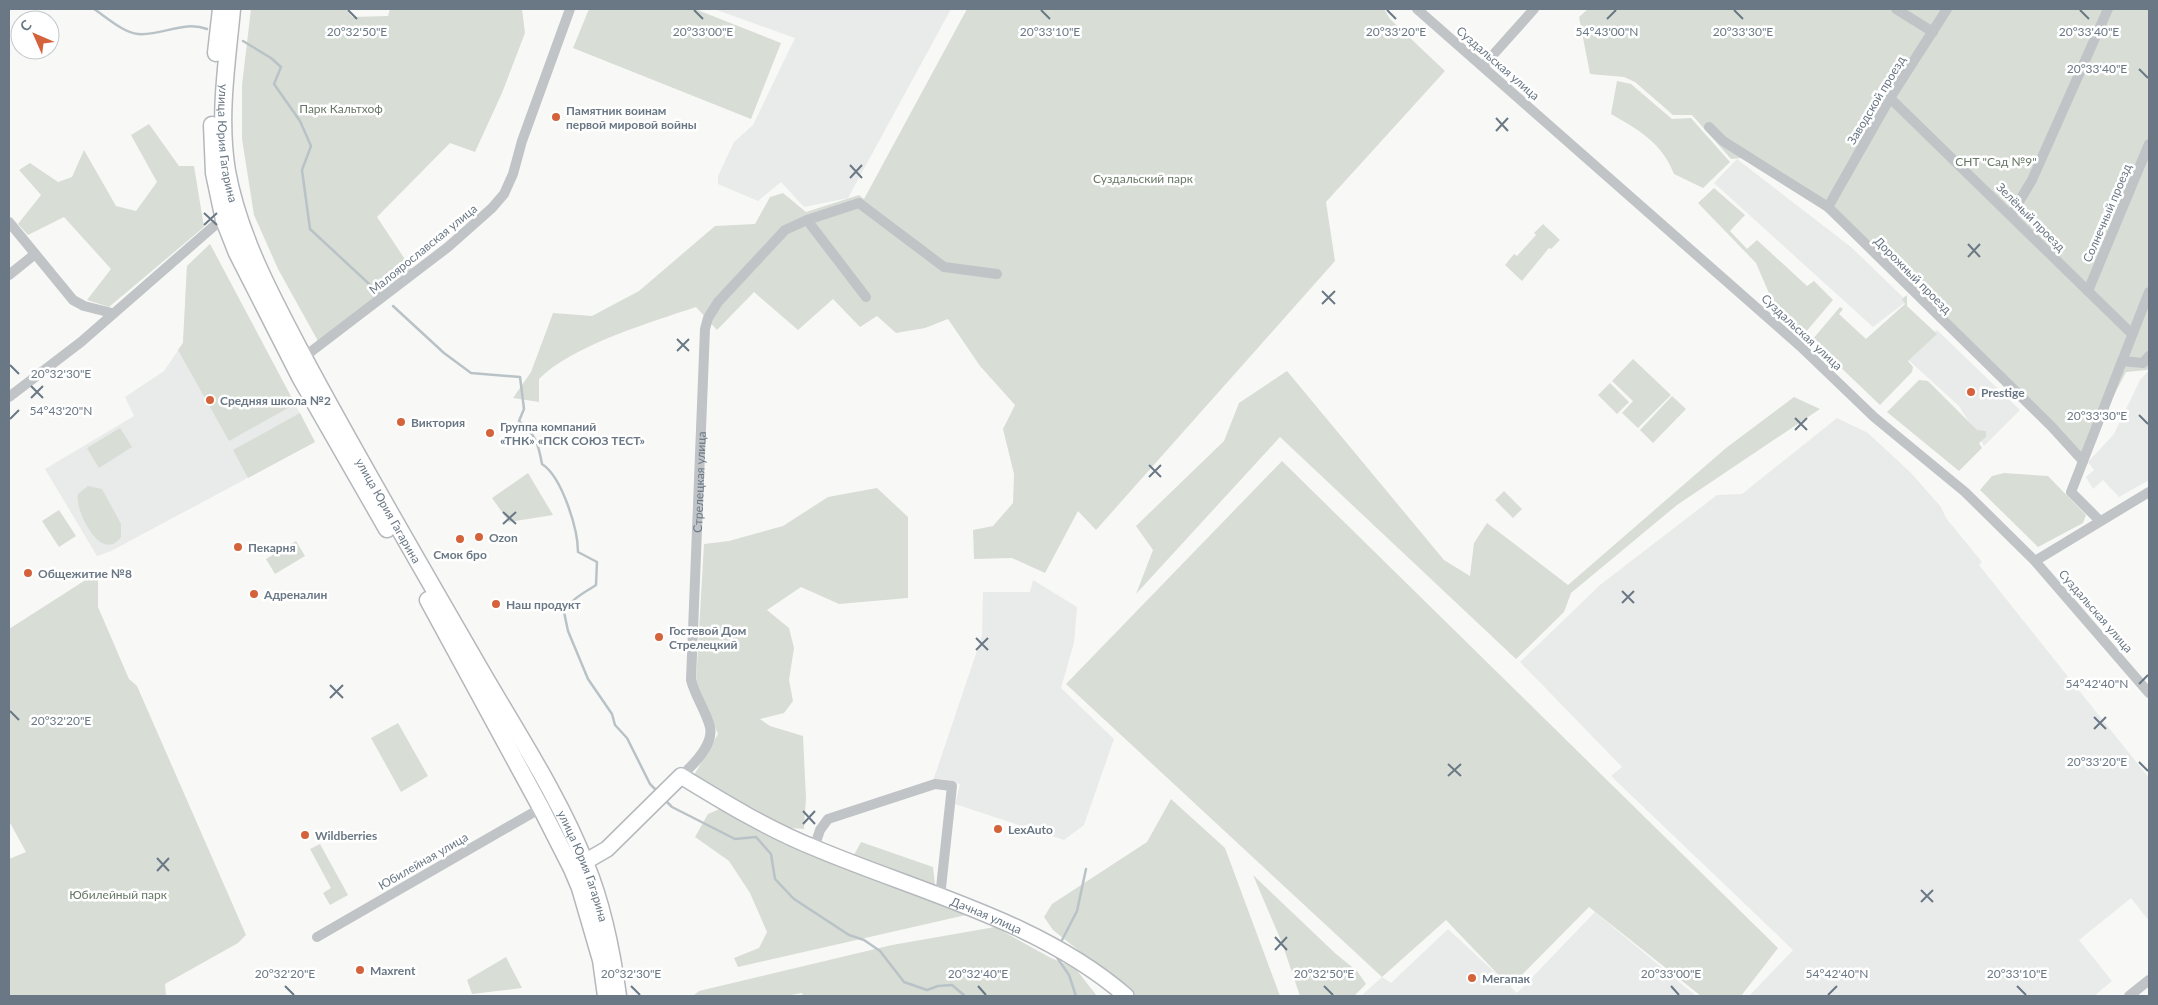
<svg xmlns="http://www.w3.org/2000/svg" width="2158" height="1005" viewBox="0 0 2158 1005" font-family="Lato,sans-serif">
<rect width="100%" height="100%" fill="#f8f9f6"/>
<path fill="#e9eaea" d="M714,9h237l-103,189 -44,9 -23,-25 -23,19 -40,-17v-8l16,-34 19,-17 42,-87z
M1737,159l114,88 56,54 -34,26 -159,-144z
M210,244l105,198 -204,109 -14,5 -52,-87 89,-53 -9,-19 39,-26 19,-28 4,-77z
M1937,330l83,80 -36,36 -25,-40 -55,-50z
M2149,370v110l-30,17 -16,-17 -10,9 -7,-12 8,-7 -6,-8 26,-28 26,-54z
M1837,418l31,15 43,40 30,34 5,11 36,44 -3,3 170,213v143l-18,-23 -52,42 33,41 -18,15h-345l44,-46 -182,-174 11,-9 -102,-105 80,-77 117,-90 25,-1z
M1033,580l44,27 -3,36 -13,45 53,51 -30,86 -20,15 -109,-36 5,-20 -27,-3 49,-145 1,-44h47z
M1595,912l101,84h-335l21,-19 9,6 57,-54 69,64z"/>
<path fill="#d8ddd6" d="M251,9h95l6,8 36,-1 2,-7h132l3,24 -23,60 -27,59 -25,-9 -73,74 35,53 -94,71 -40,-72 -24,-54 -12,-76v-54z
M589,9h106l86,34 -30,76 -178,-71z
M967,9h417l6,10 55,52 -119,131 9,59 -239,269 -18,-19 -33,62 -33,-15 -38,1 -1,-29 20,-4 20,-23 1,-29 -11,-45 12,-24 -35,-39 -32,-47 -23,9 -29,5 -19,-17 -17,11 -27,-28 -35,31 -44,-38 -37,38 -21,-23c-45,15 -125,39 -157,72v23l-26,-4 18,-26 22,-59 39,3 47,-25 76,-65 40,-2 15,-27 13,-4 23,19 53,-17 5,4z
M1588,9h561v358l-2,3 -21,2 -43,83 -278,-263 -54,-35 -20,2 -39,-44h-19l-38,-33 -11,-5 -34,-3 -11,-57z
M1617,81l14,3 41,35 19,-1 39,44 -27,26 -29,-14c-12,-31 -35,-44 -63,-60z
M149,124l30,42h15l10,61 -95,80 -22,-7 24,-31 -47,-52 -36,18 -10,-11 23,-29 -22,-25 11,-7 28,19 14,-5 12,-27 32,56 20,5 21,-29 -26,-47z
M1714,188l31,27 -15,16 17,18 10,-9 50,46 7,-5 19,19 -28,33 -30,-26 -19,-44 -58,-60z
M1543,224l17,16 -9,9 -2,-1 -27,33 -17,-16 9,-11 3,2 19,-21 -2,-2z
M210,244l85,160 -66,37 -51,-91 5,-7 4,-77z
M1907,295v11l30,28 -29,27 5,6 -1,5 -32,33 -68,-65 28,-33 3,2 -4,5 27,25 39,-35 -3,-5z
M1633,359l38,36 -33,33 -16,-15 11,-12 -21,-20z
M1287,371l157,189 26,16 4,-33 13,-20 81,62 158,-137 68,-51 26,12 -143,96 -106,88 -7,19 -48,47 -236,-222 -144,157 17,-44 -17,-24 88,-85 15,-38z
M1919,380l9,1 49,49 9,1v6l-7,6 3,5 -23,23 -72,-59z
M1610,383l19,19 -12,12 -19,-19z
M1672,396l14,13 -33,34 -13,-13z
M300,413l15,29 -67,36 -15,-28z
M120,428l12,19 -33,21 -12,-20z
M1282,461l496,487 -37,48h-40l-112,-89 -79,80 -64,-67 -64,57 -316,-293z
M528,473l25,42 -44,7 -17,-24z
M2004,473l44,3 38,39 -3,8 -45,24 -58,-57 12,-14z
M88,486l14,3 19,35v13c-20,28 -47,-28 -43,-43z
M877,488l31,29v81l-69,6 -38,-17 -34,23 22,18 5,20 -5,32 4,21 -9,12 -24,6 10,7 33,10 3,62 -2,31 -54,-4 98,41 13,-24 72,25 4,35 29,13 -228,52 -4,-9 25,-10 8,-16 -17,-39 -21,-32 -34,-24 13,-23 14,-6 1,-13 -29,-20 24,-41 -22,-52 8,-138 25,-3 54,-15 45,-29z
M1504,491l18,18 -9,9 -18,-18z
M59,510l17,26 -17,11 -17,-26z
M296,541l9,15 -30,18 -9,-15z
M98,572v35l31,72 8,7 109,249 -8,8 -73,41 1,12h-157v-137l17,-7 -17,-31v-192z
M398,723l30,53 -27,16 -30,-54z
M1171,799l54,49 55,148h-146l-11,-10 -13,10 13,-10 -70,-56 -9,-13 8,-13 95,-62z
M320,844l28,51 -18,10 -7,-12 8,-5 -21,-39z
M1253,875l83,79 21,17 9,13 -12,12h-54l-18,-53z
M995,927l56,31 24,10 22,28h-294l-1,-3 -16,3h-93l6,-5 193,-46z
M506,957l16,31 -50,6 -5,-14z"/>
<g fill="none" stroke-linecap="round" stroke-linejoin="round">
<path stroke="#b9c3c7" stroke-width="2.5" d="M94,9c12,8 30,24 44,25 24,2 46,-14 69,-5
M243,41l28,17 10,9 -7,17 26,37 11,25 -9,24 8,59 71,66
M393,306l51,47 27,20 49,4 4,32 -5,12c17,15 19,21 23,43 20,13 36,65 36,88l19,10 -1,23c-12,8 -25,14 -32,27l4,19 20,48 24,35 3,11 12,13 23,46 7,7
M664,799l8,8 63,32 21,-2 15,17 4,25 19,20 55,36 15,5 16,11 24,31 23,8 11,-4 14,-1 13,11
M1060,944l17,-33 9,-42
M1057,954l-1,2 13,19 7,21"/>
<g stroke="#b5b9be" stroke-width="18">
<g id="secondary">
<path id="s2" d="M576,867l31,-18 74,-73c44,27 87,53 134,72 104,44 225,73 311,148"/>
</g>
</g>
<g stroke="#b4b8bc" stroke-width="19">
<g id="primary">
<path id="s3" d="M232,9c-5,54 -14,108 -5,162 13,71 51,137 84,200 54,100 112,199 169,298 37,64 79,127 106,196 17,41 26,87 32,131"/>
<path d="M216,53l5,-44"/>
<path d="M212,125l2,48 10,47 13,33 63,124 87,152"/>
<path d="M428,600l113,208 31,61 8,19 21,72 5,36"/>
</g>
</g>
<g stroke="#c0c4c7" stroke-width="10">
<path d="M1417,9l383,337 74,71 91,75 70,69 114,132"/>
<path d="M1896,9l37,23"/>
<path d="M1483,66l51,-57"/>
<path d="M1890,98l242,236"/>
<path d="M1709,127l14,14 105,66 223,219 32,35"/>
<path d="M1828,207l62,-109 57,-89"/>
<path d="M2011,215l21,-35 76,-171"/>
<path d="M807,220l52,-17 85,64 53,7"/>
<path d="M9,222l64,78 11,6 28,7"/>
<path d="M9,275l26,-21"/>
<path d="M2088,291l61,-147"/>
<path d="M300,360l148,-113 44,-39 12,-14 9,-20 9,-33 48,-132"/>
<path d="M2122,361l21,2 6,-7"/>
<path d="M9,397l72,-55 133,-116 13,-8"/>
<path d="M2100,521l-29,-29 78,-200"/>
<path d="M2035,561l114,-69"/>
<path id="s1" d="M681,776c12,-11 33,-31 29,-49 -4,-16 -15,-31 -19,-47l14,-351 3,-11 10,-16 67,-72 22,-10 59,77"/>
<path d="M814,848l6,-18 8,-11 107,-35 17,2 -12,111"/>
<path d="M317,937l224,-129"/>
<path d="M2129,996l20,-16"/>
</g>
<use href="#secondary" stroke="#fff" stroke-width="15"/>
<use href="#primary" stroke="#fff" stroke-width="16"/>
</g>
<path fill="none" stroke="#6a7885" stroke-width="2" d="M348,10l9,9M694,10l9,9M1041,10l9,9M1387,10l9,9M1734,10l9,9M2080,10l9,9M1607,19l9,-9M2139,69l9,9M1496,118l12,13M1496,131l12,-13M850,165l12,13M850,178l12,-13M204,213l13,12M204,225l13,-12M1968,244l12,13M1968,257l12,-13M1322,291l13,13M1322,304l13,-13M677,339l12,12M677,351l12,-12M10,365l9,9M31,386l12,12M31,398l12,-12M2139,415l9,9M1795,418l12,12M10,419l9,-9M1795,430l12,-12M1149,465l12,12M1149,477l12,-12M503,512l13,12M503,524l13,-12M1622,591l12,12M1622,603l12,-12M976,638l12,12M976,650l12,-12M2139,684l9,-9M330,685l13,13M330,698l13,-13M10,711l9,9M2094,717l12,12M2094,729l12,-12M2139,762l9,9M1448,764l13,12M1448,776l13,-12M803,811l12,13M803,824l12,-13M157,858l12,13M157,871l12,-13M1921,890l12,12M1921,902l12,-12M1275,937l12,13M1275,950l12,-13M285,986l9,9M631,986l9,9M978,986l8,9M1324,986l9,9M1671,986l8,9M2017,986l9,9M1828,995l9,-9"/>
<g fill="#d4623b" stroke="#fff" stroke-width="2">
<circle cx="556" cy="117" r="5"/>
<circle cx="1971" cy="392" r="5"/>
<circle cx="210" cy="400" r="5"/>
<circle cx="401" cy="422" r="5"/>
<circle cx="490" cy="433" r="5"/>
<circle cx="479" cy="537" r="5"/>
<circle cx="460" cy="539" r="5"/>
<circle cx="238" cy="547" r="5"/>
<circle cx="28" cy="573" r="5"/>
<circle cx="254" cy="594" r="5"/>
<circle cx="496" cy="604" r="5"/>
<circle cx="659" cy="637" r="5"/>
<circle cx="998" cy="829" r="5"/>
<circle cx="305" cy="835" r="5"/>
<circle cx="360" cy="970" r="5"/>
<circle cx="1472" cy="978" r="5"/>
</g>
<g text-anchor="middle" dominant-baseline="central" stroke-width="5" stroke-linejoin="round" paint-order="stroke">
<g font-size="12" fill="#6a7885" stroke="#fff">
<text transform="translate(1498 63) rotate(41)">Суздальская улица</text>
<text transform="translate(1876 100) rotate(-59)">Заводской проезд</text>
<text stroke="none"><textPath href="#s3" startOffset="135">улица Юрия Гагарина</textPath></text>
<text transform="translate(2107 213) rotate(-67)">Солнечный проезд</text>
<text transform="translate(2031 217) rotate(45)">Зелёный проезд</text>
<text transform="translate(423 249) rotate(-39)">Малоярославская улица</text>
<text transform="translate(1913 275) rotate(45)">Дорожный проезд</text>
<text transform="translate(1802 332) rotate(43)">Суздальская улица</text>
<text stroke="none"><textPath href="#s1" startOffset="308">Стрелецкая улица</textPath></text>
<text stroke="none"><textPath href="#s3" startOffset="540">улица Юрия Гагарина</textPath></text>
<text transform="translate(2096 611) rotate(49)">Суздальская улица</text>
<text transform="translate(423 861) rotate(-30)">Юбилейная улица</text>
<text stroke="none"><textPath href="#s3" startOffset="946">улица Юрия Гагарина</textPath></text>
<text stroke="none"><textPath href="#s2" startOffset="476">Дачная улица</textPath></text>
</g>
<g font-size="12" fill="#677765" stroke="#fff">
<text x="341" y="108">Парк Кальтхоф</text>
<text x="1996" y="161">СНТ "Сад №9"</text>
<text x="1143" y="178">Суздальский парк</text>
<text x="118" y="894">Юбилейный парк</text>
</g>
<g font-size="12" font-weight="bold" fill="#6a7885" stroke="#fff" text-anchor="start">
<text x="566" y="110">Памятник воинам<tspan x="566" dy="14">первой мировой войны</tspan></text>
<text x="1981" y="392">Prestige</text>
<text x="220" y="400">Средняя школа №2</text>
<text x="411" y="422">Виктория</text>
<text x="500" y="426">Группа компаний<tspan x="500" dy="14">«ТНК» «ПСК СОЮЗ ТЕСТ»</tspan></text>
<text x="489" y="537">Ozon</text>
<text x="248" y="547">Пекарня</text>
<text x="460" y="554" text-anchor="middle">Смок бро</text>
<text x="38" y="573">Общежитие №8</text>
<text x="264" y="594">Адреналин</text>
<text x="506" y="604">Наш продукт</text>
<text x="669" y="630">Гостевой Дом<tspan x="669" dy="14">Стрелецкий</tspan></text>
<text x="1008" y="829">LexAuto</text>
<text x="315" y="835">Wildberries</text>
<text x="370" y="970">Maxrent</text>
<text x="1482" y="978">Мегапак</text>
</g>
</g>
<g font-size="12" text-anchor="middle" fill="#6a7885" stroke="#fff" stroke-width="5" stroke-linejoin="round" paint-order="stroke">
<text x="357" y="36">20°32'50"E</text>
<text x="703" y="36">20°33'00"E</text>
<text x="1050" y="36">20°33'10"E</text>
<text x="1396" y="36">20°33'20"E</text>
<text x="1607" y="36">54°43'00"N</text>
<text x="1743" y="36">20°33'30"E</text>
<text x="2089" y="36">20°33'40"E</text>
<text x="2097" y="73">20°33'40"E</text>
<text x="61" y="378">20°32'30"E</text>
<text x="61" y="415">54°43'20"N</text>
<text x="2097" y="420">20°33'30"E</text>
<text x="2097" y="688">54°42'40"N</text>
<text x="61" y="725">20°32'20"E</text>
<text x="2097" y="766">20°33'20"E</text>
<text x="1837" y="978">54°42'40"N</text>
<text x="285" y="978">20°32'20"E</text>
<text x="631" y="978">20°32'30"E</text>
<text x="978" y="978">20°32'40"E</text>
<text x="1324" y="978">20°32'50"E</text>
<text x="1671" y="978">20°33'00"E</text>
<text x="2017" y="978">20°33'10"E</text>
</g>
<rect width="2158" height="1005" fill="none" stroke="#6a7885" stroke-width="20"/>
<g transform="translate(35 35) rotate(315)"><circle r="24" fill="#ffffff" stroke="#c3c9ce"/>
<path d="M0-4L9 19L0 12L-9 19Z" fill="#d4623b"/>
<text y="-8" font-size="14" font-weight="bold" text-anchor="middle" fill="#6a7885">С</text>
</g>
</svg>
